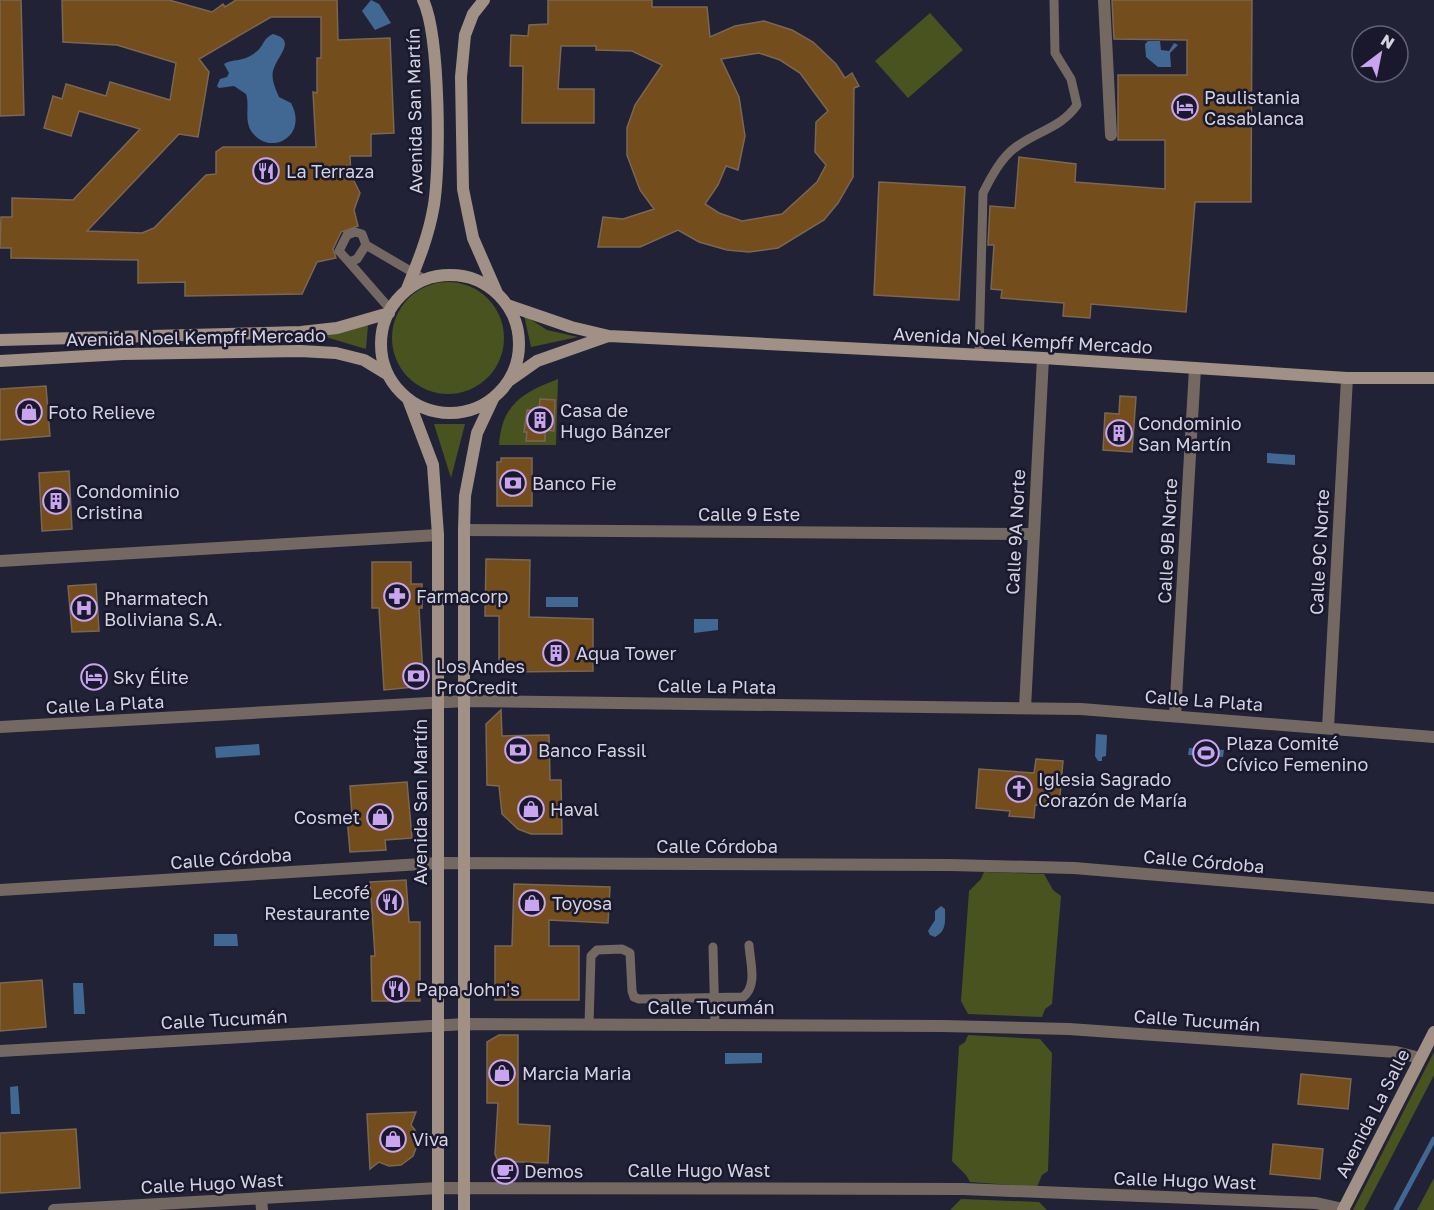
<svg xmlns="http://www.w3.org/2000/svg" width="1434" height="1210" viewBox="0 0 1434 1210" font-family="'Golos Text',sans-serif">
<rect width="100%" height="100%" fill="#222236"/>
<path fill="#485320" d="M930,13l33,37 -55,48 -33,-37z
M392 338a56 56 0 1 1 112 0a56 56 0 1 1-112 0Z
M524,315l23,15 31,7 -47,10z
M368,325l-2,24 -47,-14z
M558,379l-2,66h-57c3,-41 23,-52 59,-66z
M434,424h31l-14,54z
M984,872l60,2 9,16 8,6 -9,108 -7,5 -3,8 -74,-3 -7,-13 8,-110 12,-12z
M968,1035l72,4 12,14 -4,118 -6,4 -5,12 -67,-5 -4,-7 -14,-14 7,-115 6,-4z
M1434,1052v23l-70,135h-11z
M1434,1178v32h-17z
M961,1199l78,3 8,8h-97z"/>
<path fill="#416893" d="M371,0l8,4 12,19 -16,7 -13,-19z
M273,34c24,6 5,21 1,34 -4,9 1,20 5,29l12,6c18,33 -21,55 -40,28 -7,-12 -1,-25 -5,-37l-12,-8 -15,2 -2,-2 3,-7 7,-2 2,-4 -5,-9c10,-6 18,-1 32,-12 8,-6 7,-14 17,-18z
M1148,41h12l1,9 8,1 5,-8 4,2 -8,8 1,14h-13l-12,-10 -1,-13z
M1267,453l28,2v10l-28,-2z
M546,597h32v10h-32z
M694,619h24v11l-24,3z
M1096,734l11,1 -1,21 -4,1v4h-4l-3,-5z
M259,744l1,11 -44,3 -1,-11z
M1189,748l35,2 -1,7 -35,-2z
M941,906l4,3c0,12 2,22 -10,28l-5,-2 -2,-4 7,-11v-9z
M214,934h23l1,12h-24z
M73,983h10l2,31h-11z
M725,1053h37v10l-37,1z
M18,1086l2,28h-9l-1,-27z"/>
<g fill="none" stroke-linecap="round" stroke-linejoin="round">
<path stroke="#416893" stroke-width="5" d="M1396,1210l38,-71"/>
</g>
<path fill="#734d1c" stroke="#7a6753" stroke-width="1.5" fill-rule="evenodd" d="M0,0h21l3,115 -24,1z
M62,0h107l43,12 11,-8 2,3 11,-7h101l1,40 52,-2 4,95 -23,1v22h-21l1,19 9,18 -6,17 4,16 -17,6 -8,17 3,9 -19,4 -15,32 -117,2v-14l-47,1v-23l-127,-2v-10h-11l1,-31h11v-19l61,2 67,-71 -61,-18 -8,25 -27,-8 9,-32 9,3 4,-15 40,12 4,-14 60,18 6,-37 -59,-18 -54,-3zM271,17h50v41h-4v35l-4,-1 3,55h-93l-7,5v22l-10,1 -52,53 -12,5 -55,-2 92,-97 19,3 11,-65 -10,-13z
M548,0h104v7h55l3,30 25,-11 29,-5 28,9 21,12 23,22 9,14 7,-5 7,13 -5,2 -1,89 -15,26 -14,17 -46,28 -29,4 -22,-2 -28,-8 -21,-12 -38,17h-42l5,-30 20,2 31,-10 -14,-19 -13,-35v-27l8,-23 27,-40 -30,-14 -36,-1v-4h-35l-3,43h36v34h-72l1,-57h-13l1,-31 17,1 1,-11 19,-1zM759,53l21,7 20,13 28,38 -12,11 -1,30 11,13 -9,17 -35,32 -40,7 -23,-8 -14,-9 13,-19 8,-19 12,4 7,-34 -6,-39 -18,-38z
M1112,0h140l-1,202h-56l-9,110 -95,-8 -1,14 -27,-2 1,-13 -63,-5 1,-8 -11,-1 3,-44h-6l2,-39 25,2 4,-51 57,7 -1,18 90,7v-49h-47v-65h69v-35l-73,-1z
M879,182l86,5 -6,113 -85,-5z
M46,386l4,50 -50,4v-51z
M1120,396l16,1 -4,55 -29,-2 2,-37 14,1z
M540,399l15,1 -1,31 -9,-1v11h-19l1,-9h-3l3,-22 12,1z
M501,458h31v48h-35v-44h4z
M69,471l3,58 -30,2 -3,-58z
M486,559l44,1 -1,57 64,2v52l-94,1v-56h-14z
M372,562h39v22h11v24h-3l4,68 -3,7 -6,4 -30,3 -5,-82h-7z
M96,584l3,47 -27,1 -4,-46z
M501,710l1,26 47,-1 1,45h11l1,54h-31l-13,-5 -16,-15 -3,-28 -12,-1 -1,-61z
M1036,759l27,2 -4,46 -24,-2 -1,13 -25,-2 1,-5 -34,-3 3,-39 55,4z
M407,782l5,56 -27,2 1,10 -36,2 -3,-35h5l-2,-31z
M406,880l3,42h11v79h-48l-1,-45h4l-5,-74z
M514,884l96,3 -2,36 -59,-3v26h30v54h-84v-54h17z
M42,980l4,47 -46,4v-48z
M499,1035h19v89l32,2 -2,37 -50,-2 -3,-7 3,-51h-11v-61z
M1301,1074l50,5 -3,30 -50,-5z
M416,1112l-5,13 4,5 3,13 -5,13 -12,9 -12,1 -10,-4 -9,7 -3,-55z
M76,1129l4,59 -80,5v-60z
M1273,1144l50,5 -3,30 -50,-5z"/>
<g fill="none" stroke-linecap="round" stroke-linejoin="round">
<path stroke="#746962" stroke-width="9" d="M355,232l7,2 4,11 -9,14 -8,3 -10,-11 8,-16z
M366,245l58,34
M349,262l41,47
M979,355l4,-162c8,-16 18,-35 33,-46 21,-16 45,-19 61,-42l-6,-26 -16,-26 -1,-53
M713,947l2,78
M589,1025l2,-69 6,-6 25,-1 8,4 2,38 2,6 5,2 104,-2c15,-11 7,-35 6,-52"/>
<path stroke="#746962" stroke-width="12" d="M1104,0l7,135
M464,530l569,4
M0,561l438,-26
M1025,708l18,-350
M1175,716l20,-348
M0,727l465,-26 616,8 353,28
M1328,728l19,-350
M0,890l438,-27 512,2 124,3 360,30
M0,1051l465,-27 478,2 126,3 327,23 24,6
M261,1198l1,12
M54,1210l384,-22 525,1 353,14 27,6"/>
<path stroke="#a19085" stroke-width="12" d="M484,0l-11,14 -8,21 -4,42 2,112 10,49 24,55
M381 344a69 69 0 1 1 138 0a69 69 0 1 1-138 0Z
M407,289c10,-25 21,-51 26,-79 8,-39 7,-175 -10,-210
M507,305l64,22 38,9 434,22 304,20h87
M0,340l301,-8 36,-4 52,-15
M0,361l123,-7 177,-3 36,2 28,7 23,14
M510,380l27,-19 71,-25
M408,399l25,66 5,70v675
M464,1210v-680l1,-34 12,-63 16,-34
M1343,1210l91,-178"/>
</g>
<defs>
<g id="hotel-ring" transform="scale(1.35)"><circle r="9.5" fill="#19182c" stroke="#c8a5ee" stroke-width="1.5"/><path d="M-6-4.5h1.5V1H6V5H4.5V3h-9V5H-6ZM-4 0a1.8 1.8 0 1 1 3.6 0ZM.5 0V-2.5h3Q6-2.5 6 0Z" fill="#c8a5ee"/></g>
<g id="restaurant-ring" transform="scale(1.35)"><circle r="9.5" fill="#19182c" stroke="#c8a5ee" stroke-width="1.5"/><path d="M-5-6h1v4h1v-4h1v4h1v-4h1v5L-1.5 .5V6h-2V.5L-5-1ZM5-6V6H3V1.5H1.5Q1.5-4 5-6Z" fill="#c8a5ee"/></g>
<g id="shop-ring" transform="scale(1.35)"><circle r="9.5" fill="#19182c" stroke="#c8a5ee" stroke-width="1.5"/><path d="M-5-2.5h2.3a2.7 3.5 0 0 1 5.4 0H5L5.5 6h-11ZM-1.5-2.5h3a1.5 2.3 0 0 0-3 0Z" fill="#c8a5ee"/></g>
<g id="building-ring" transform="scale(1.35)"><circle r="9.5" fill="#19182c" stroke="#c8a5ee" stroke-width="1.5"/><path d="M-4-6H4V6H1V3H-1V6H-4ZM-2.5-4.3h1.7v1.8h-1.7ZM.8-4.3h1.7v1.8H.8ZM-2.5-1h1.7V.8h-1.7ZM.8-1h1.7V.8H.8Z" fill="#c8a5ee"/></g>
<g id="bank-ring" transform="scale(1.35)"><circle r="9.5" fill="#19182c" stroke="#c8a5ee" stroke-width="1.5"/><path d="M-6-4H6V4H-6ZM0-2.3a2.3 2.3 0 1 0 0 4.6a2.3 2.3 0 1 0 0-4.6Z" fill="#c8a5ee"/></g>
<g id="pharmacy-ring" transform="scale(1.35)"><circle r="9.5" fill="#19182c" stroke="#c8a5ee" stroke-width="1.5"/><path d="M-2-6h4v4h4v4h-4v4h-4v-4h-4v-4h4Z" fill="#c8a5ee"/></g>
<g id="hospital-ring" transform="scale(1.35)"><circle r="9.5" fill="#19182c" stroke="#c8a5ee" stroke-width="1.5"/><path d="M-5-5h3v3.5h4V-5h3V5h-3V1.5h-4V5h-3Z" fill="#c8a5ee"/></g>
<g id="stadium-ring" transform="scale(1.35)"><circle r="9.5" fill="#19182c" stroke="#c8a5ee" stroke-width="1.5"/><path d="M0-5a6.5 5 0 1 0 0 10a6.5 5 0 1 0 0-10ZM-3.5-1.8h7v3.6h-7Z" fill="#c8a5ee"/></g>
<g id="church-ring" transform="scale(1.35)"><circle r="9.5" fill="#19182c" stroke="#c8a5ee" stroke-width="1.5"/><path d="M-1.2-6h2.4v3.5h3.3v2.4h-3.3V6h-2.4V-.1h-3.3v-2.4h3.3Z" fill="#c8a5ee"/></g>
<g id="cafe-ring" transform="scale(1.35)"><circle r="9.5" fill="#19182c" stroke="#c8a5ee" stroke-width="1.5"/><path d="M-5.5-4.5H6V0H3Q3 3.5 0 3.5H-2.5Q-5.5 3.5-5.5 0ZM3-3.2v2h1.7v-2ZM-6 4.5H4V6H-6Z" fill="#c8a5ee"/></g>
</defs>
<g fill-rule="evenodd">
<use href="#hotel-ring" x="1185" y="107"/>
<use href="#restaurant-ring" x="266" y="171"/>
<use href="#shop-ring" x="29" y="412"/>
<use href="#building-ring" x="540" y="420"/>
<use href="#building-ring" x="1119" y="433"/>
<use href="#bank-ring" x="513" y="483"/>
<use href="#building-ring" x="56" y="501"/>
<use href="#pharmacy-ring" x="397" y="596"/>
<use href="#hospital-ring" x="84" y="608"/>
<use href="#building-ring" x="556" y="653"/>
<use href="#bank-ring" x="416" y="676"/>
<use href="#hotel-ring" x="94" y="677"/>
<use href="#bank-ring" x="518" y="750"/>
<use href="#stadium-ring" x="1206" y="753"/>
<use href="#church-ring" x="1019" y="789"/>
<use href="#shop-ring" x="531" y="809"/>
<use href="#shop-ring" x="380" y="817"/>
<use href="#restaurant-ring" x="390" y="902"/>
<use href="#shop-ring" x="532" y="903"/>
<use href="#restaurant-ring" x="396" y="989"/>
<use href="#shop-ring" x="502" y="1073"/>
<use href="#shop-ring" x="393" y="1139"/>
<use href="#cafe-ring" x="505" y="1171"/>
</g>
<g text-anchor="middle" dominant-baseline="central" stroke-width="5" stroke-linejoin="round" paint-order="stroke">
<g font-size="18" fill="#d2d2e0" stroke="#19182c" text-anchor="start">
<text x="1204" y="97">Paulistania<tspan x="1204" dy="21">Casablanca</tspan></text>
<text x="286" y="171">La Terraza</text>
<text x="560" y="410">Casa de<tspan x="560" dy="21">Hugo Bánzer</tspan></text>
<text x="48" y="412">Foto Relieve</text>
<text x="1138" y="423">Condominio<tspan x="1138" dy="21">San Martín</tspan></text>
<text x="532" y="483">Banco Fie</text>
<text x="76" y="491">Condominio<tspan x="76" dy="21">Cristina</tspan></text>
<text x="416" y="596">Farmacorp</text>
<text x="104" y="598">Pharmatech<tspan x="104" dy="21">Boliviana S.A.</tspan></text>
<text x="576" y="653">Aqua Tower</text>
<text x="436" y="666">Los Andes<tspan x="436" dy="21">ProCredit</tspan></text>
<text x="113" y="677">Sky Élite</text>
<text x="1226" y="743">Plaza Comité<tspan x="1226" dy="21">Cívico Femenino</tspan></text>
<text x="538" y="750">Banco Fassil</text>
<text x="1038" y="779">Iglesia Sagrado<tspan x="1038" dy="21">Corazón de María</tspan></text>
<text x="550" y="809">Haval</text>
<text x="360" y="817" text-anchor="end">Cosmet</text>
<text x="370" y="892" text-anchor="end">Lecofé<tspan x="370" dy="21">Restaurante</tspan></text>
<text x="552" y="903">Toyosa</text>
<text x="416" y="989">Papa John's</text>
<text x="522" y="1073">Marcia Maria</text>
<text x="412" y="1139">Viva</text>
<text x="524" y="1171">Demos</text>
</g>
<g font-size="18" fill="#d2d2e0" stroke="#19182c">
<text transform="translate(414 111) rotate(-91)">Avenida San Martín</text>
<text transform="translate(196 337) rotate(-1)">Avenida Noel Kempff Mercado</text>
<text transform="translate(1023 340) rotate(3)">Avenida Noel Kempff Mercado</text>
<text x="749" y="514">Calle 9 Este</text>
<text transform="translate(1015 532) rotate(-87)">Calle 9A Norte</text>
<text transform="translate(1167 541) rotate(-87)">Calle 9B Norte</text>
<text transform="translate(1319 552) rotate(-87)">Calle 9C Norte</text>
<text transform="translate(717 686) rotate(1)">Calle La Plata</text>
<text transform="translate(1204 700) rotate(4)">Calle La Plata</text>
<text transform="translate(105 704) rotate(-3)">Calle La Plata</text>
<text transform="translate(420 802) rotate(-90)">Avenida San Martín</text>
<text x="717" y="846">Calle Córdoba</text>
<text transform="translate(231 858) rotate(-4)">Calle Córdoba</text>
<text transform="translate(1204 861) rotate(5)">Calle Córdoba</text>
<text x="711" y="1007">Calle Tucumán</text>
<text transform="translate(224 1019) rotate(-3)">Calle Tucumán</text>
<text transform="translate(1197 1020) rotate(4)">Calle Tucumán</text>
<text transform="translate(1372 1113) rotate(-63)">Avenida La Salle</text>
<text x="699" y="1170">Calle Hugo Wast</text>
<text transform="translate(1185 1180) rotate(2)">Calle Hugo Wast</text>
<text transform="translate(212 1183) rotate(-3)">Calle Hugo Wast</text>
</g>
</g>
<g transform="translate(1380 54) rotate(32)"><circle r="28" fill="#19182c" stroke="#636274" stroke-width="1.5"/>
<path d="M0-4.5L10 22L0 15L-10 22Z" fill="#c8a5ee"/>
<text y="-9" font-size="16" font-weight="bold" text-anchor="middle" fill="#d2d2e0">N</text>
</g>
</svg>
